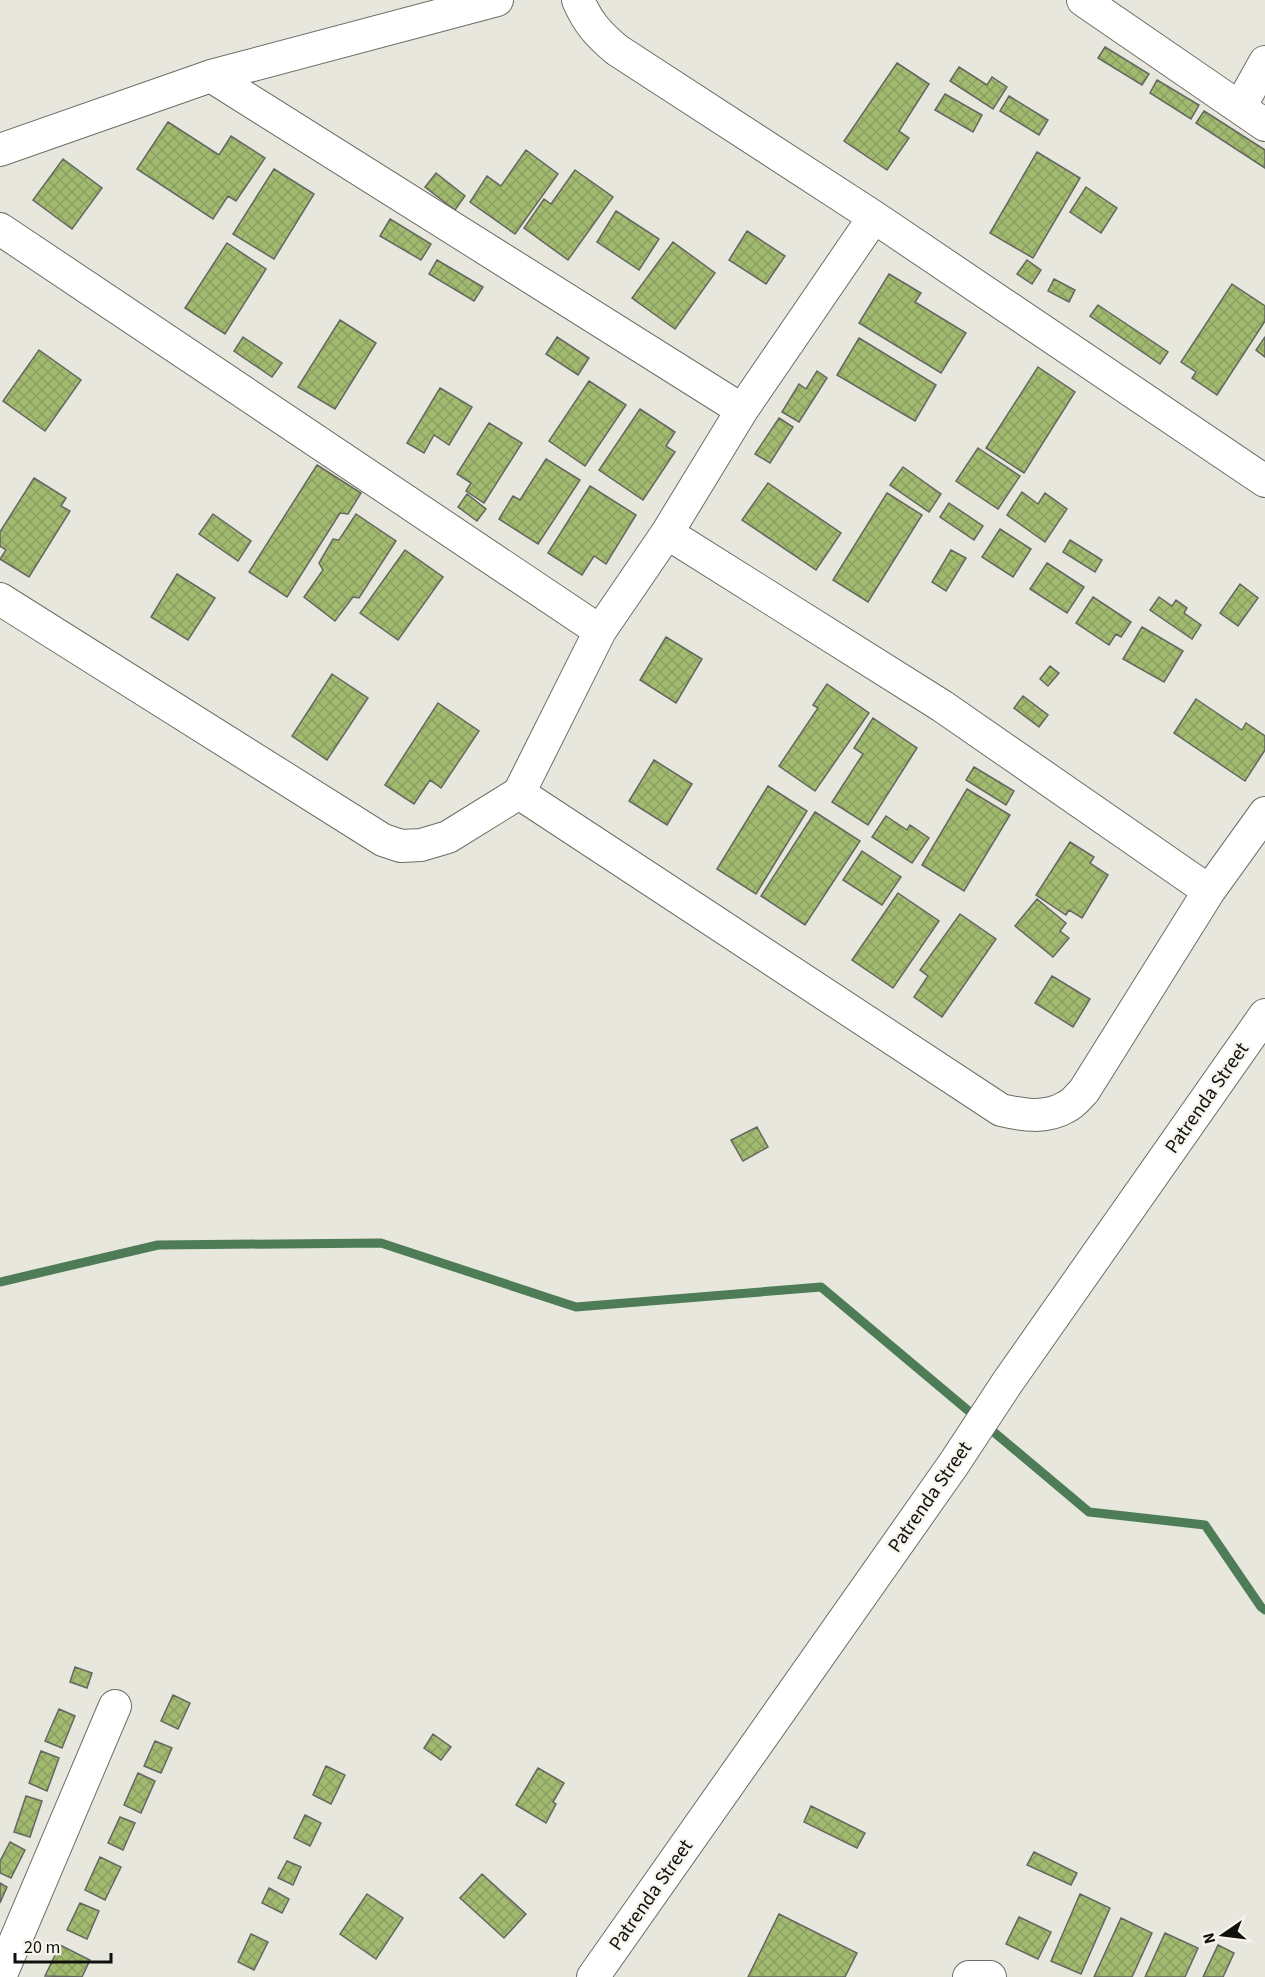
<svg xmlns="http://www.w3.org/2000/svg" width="1265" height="1977" viewBox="0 0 1265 1977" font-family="'Source Sans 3',sans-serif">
<defs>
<pattern id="building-cross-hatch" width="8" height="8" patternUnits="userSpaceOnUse" patternTransform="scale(1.5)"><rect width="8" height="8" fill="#a1ba70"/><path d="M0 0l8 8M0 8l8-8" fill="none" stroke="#8a9f60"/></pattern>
</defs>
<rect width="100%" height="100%" fill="#e8e7de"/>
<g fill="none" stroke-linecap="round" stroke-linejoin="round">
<path stroke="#4e7c56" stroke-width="9" d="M0,1282l158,-37 223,-2 195,64 245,-20 268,225 116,13 56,82 4,3"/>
</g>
<path fill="url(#building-cross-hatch)" stroke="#646760" stroke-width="1.5" d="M1105,47l44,27 -7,11 -44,-27z
M897,63l32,21 -30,47 10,7 -22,32 -43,-29z
M959,67l28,18 5,-8 15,10 -14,22 -43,-28z
M1157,80l42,25 -8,14 -41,-26z
M945,94l37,21 -9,17 -38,-22z
M1009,96l39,24 -9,15 -39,-24z
M1204,111l61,39v18l-69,-45z
M168,122l51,33 12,-19 34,22 -29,43 -8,-5 -15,23 -76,-50z
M526,150l32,24 -43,60 -45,-32 17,-26 14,10z
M1037,152l43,26 -47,80 -43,-25z
M63,159l39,29 -30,41 -39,-29z
M274,169l40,25 -40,65 -41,-25z
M575,170l38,27 -45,63 -44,-32 20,-29 7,5z
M436,173l29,23 -10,14 -30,-23z
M1086,187l31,21 -16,25 -31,-21z
M616,211l43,28 -20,31 -42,-28z
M390,219l41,25 -10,16 -41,-24z
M747,231l38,25 -19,28 -37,-24z
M673,242l42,31 -40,56 -43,-31z
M227,243l39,26 -41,65 -40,-26z
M437,260l46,27 -9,14 -45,-27z
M1027,260l14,10 -9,14 -15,-10z
M889,274l32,19 -6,9 51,31 -25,40 -82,-50z
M1054,279l21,11 -6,12 -21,-11z
M1232,284l33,22v15l-48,74 -25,-17 4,-6 -15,-10z
M1098,305l70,47 -8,12 -70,-48z
M340,320l36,23 -41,66 -37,-22z
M243,337l39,26 -10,14 -38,-26z
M557,337l32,21 -11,17 -32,-21z
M1265,337v20l-9,-7z
M859,338l77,47 -21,36 -78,-46z
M39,350l42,30 -36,51 -42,-30z
M1038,367l37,25 -51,81 -38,-25z
M817,371l10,7 -28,44 -17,-10 17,-28 7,5z
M589,381l37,24 -41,61 -36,-25z
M440,388l32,19 -23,38 -15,-10 -10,18 -17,-10z
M640,409l35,23 -9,14 9,6 -32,48 -44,-30z
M779,418l14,9 -23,36 -15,-9z
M489,423l33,20 -38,60 -18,-12 5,-8 -14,-9z
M978,448l42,28 -22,33 -42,-28z
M546,459l34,21 -42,64 -39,-25 14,-23 7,4z
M317,465l44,28 -13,21 -8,-1 -53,84 -38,-25z
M903,467l38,27 -12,18 -39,-27z
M34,478l32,20 -5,8 9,5 -41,66 -29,-18 6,-9 -6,-4v-14z
M768,483l73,50 -25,37 -74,-50z
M590,486l46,29 -30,49 -12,-8 -12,19 -34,-22z
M1022,492l16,12 7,-11 22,16 -22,33 -38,-27z
M887,493l35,22 -54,87 -35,-22z
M467,494l19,15 -9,12 -19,-14z
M949,503l34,23 -9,14 -34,-23z
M213,514l38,27 -13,20 -39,-27z
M356,514l40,27 -37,57 -6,-1 -18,24 -31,-24 19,-27 -4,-7 14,-24 6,1z
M1000,529l31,20 -18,28 -31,-20z
M1070,540l32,20 -7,12 -32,-20z
M405,550l38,27 -45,63 -38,-27z
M951,550l15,8 -20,33 -14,-9z
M1047,563l37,24 -17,26 -37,-24z
M177,574l38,24 -27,42 -37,-23z
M1240,584l18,14 -20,28 -18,-13z
M1093,597l38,25 -10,15 -5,-3 -7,11 -33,-22z
M1159,597l13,9 4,-6 11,8 -3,5 17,12 -9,14 -42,-29z
M1142,627l41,24 -19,31 -41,-23z
M666,637l36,22 -26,44 -36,-23z
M1050,666l9,7 -11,13 -8,-7z
M332,674l36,24 -41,62 -35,-24z
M827,684l42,29 -54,78 -36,-25 39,-58 -5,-3z
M1023,696l25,19 -9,12 -25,-19z
M1196,699l46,31 4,-7 19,13v14l-20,31 -71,-48z
M438,703l41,28 -38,57 -11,-8 -16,24 -29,-19z
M873,718l44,30 -49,77 -36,-23 31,-48 -9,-6z
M654,760l38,24 -25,41 -38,-24z
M974,767l40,24 -8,14 -40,-25z
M768,786l39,25 -51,83 -39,-25z
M967,789l43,26 -46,76 -42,-26z
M815,812l45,29 -55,84 -44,-29z
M886,816l21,14 3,-5 19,13 -17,25 -40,-26z
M1070,842l24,15 -4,6 18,12 -26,43 -13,-8 -3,5 -30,-20z
M862,851l39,26 -19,28 -39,-25z
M898,893l41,28 -46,67 -41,-28z
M1037,899l29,24 -6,8 9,7 -16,19 -38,-31z
M960,914l36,25 -54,78 -28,-20 14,-21 -8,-6z
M1052,976l38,23 -17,28 -38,-24z
M757,1127l11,20 -25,14 -12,-21z
M75,1667l17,6 -5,15 -17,-6z
M173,1695l17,8 -12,26 -17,-8z
M59,1709l16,7 -13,32 -17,-7z
M433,1734l18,13 -10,13 -17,-12z
M155,1741l17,7 -11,25 -17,-7z
M41,1751l18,7 -12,33 -18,-8z
M326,1766l19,9 -14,29 -18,-9z
M538,1768l26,15 -11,19 3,2 -10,19 -30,-18z
M138,1773l17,8 -14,32 -17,-8z
M26,1796l16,5 -12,36 -16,-5z
M811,1806l54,27 -8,15 -53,-26z
M305,1815l16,8 -11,23 -16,-8z
M120,1817l15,6 -12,27 -15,-7z
M10,1842l15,8 -14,28 -11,-5v-12z
M1034,1852l43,21 -6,12 -44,-20z
M100,1857l21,10 -16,33 -20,-10z
M287,1861l14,6 -8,18 -15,-7z
M482,1874l44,40 -22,24 -44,-40z
M0,1883l7,4 -7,16z
M269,1888l20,11 -7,14 -20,-10z
M367,1894l36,24 -27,41 -36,-25z
M1080,1894l30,14 -29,66 -30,-13z
M80,1903l19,8 -12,28 -20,-9z
M779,1914l78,39 -12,24h-97z
M1019,1917l32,15 -13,27 -32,-15z
M1121,1918l31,15 -20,44h-38z
M1165,1933l33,15 -13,29h-40z
M251,1934l17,8 -14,28 -16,-8z
M60,1945l30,15 -8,17 -37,-1z
M1218,1945l16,8 -11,24h-20z"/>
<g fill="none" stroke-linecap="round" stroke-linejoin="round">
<g stroke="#6e6d65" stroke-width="34">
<path id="minor" d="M578,0c10,23 20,34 39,50l257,167 391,264
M1083,0l182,125
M211,76l531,334
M1240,107l25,-45
M0,150l211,-74 286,-76
M0,229l600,402
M667,533l275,173 267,185
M0,599l383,241 18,6 20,-1 27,-8 71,-44 81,-162 67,-98 75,-123 132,-193
M519,793l482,317c21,5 45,9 65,-3 7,-3 13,-11 18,-16l125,-200 56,-78
M0,1977l115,-271
M593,1977l360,-512 54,-82 258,-368
M969,1977h21"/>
</g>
<use href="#minor" stroke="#fff" stroke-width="32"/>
</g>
<g text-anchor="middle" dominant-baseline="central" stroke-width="4.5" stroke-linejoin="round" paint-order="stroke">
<g font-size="20" fill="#10100d" stroke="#f6f4ec">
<text transform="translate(1207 1098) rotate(-55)">Patrenda Street</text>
<text transform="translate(930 1497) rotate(-55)">Patrenda Street</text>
<text transform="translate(651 1895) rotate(-55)">Patrenda Street</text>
</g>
</g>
<g transform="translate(1223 1935) rotate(256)" stroke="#f6f4ec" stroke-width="4.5" paint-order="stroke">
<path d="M0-4.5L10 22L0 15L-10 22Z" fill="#10100d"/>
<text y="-9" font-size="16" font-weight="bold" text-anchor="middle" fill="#10100d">N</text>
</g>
<path d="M15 1953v9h96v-9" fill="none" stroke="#10100d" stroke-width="3"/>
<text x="24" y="1953" font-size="18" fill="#10100d" stroke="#f6f4ec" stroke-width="4.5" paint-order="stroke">20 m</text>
</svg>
